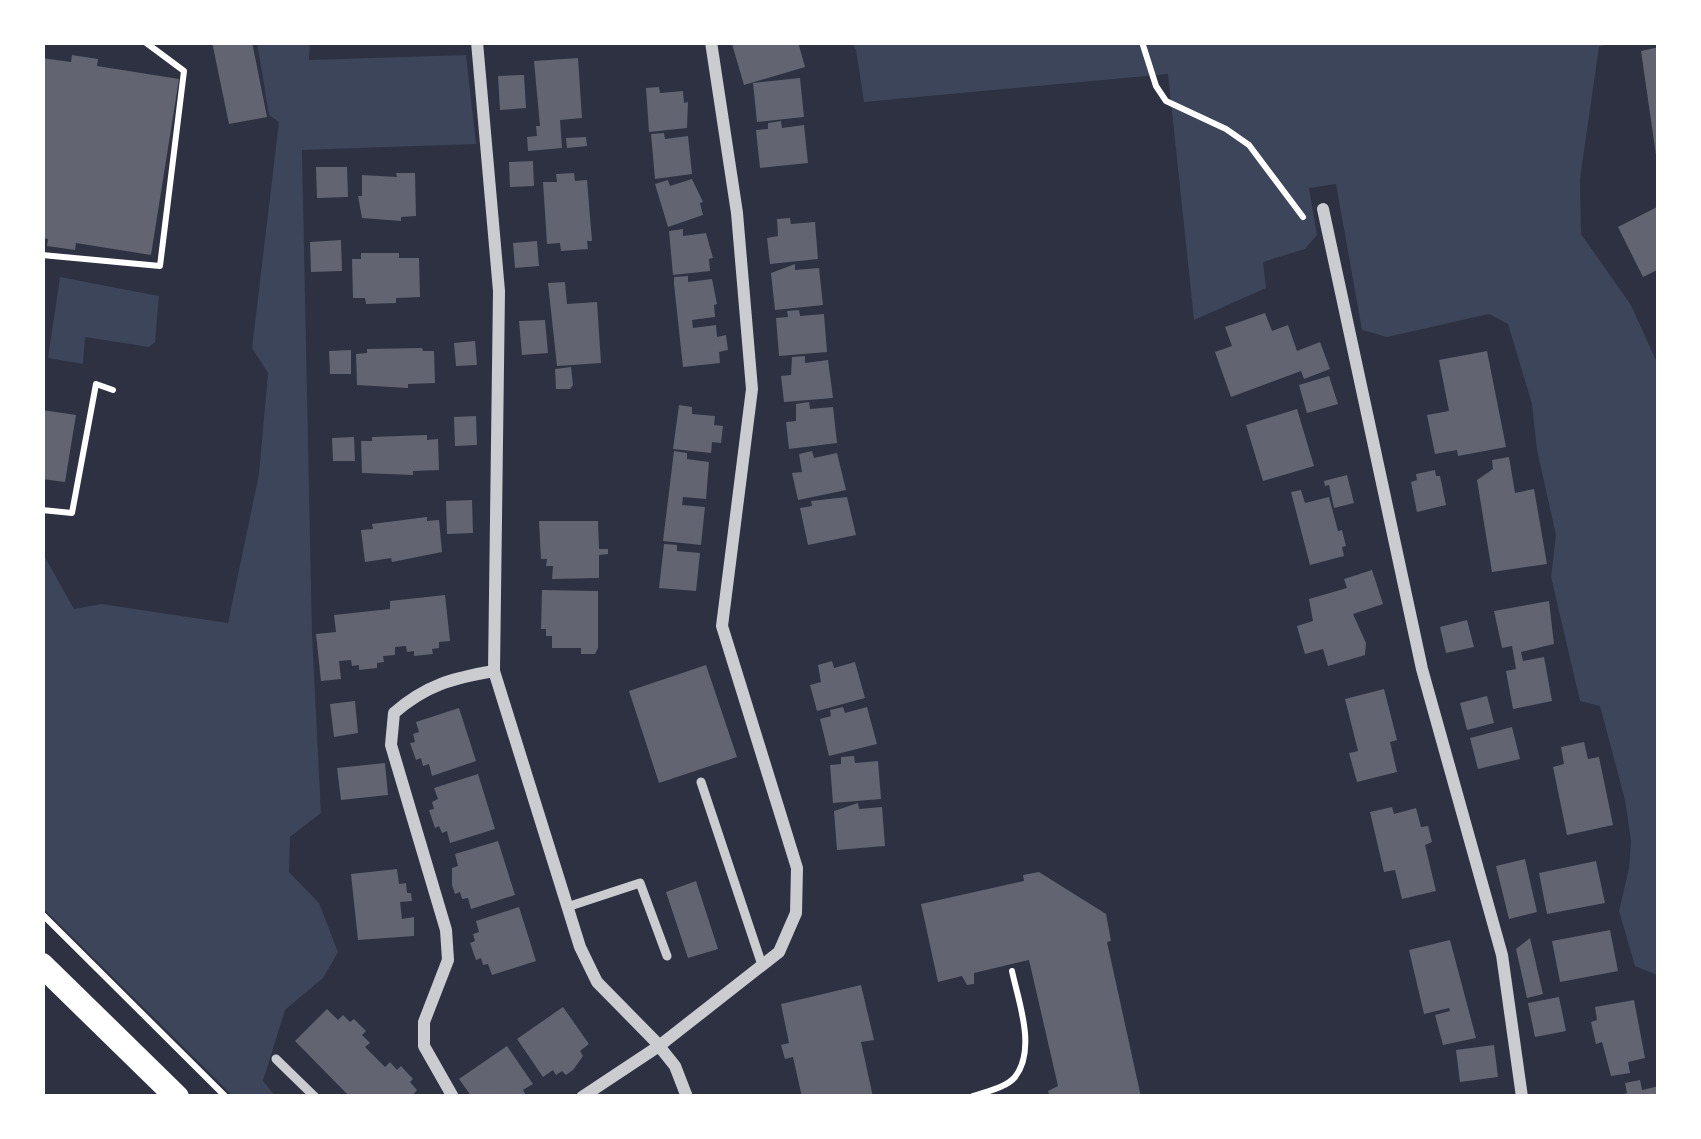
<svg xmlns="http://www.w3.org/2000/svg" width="1701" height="1139" viewBox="0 0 1701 1139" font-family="'Libre Baskerville',serif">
<rect width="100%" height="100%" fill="#2d3142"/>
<path fill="#3c4559" d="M257,42h53l-1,18 157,-5 10,89 -174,6 10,484 9,179 -31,24 -1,35 30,31 19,49 -15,26 -38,32 -22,71 13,16h-42l-192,-190v-355l32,57 27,-5 127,19 31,-149 9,-101 -16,-25 27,-226 -10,-7z
M851,42h762l-14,5 -19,132 1,55 50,71 28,62v609l-24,-10 -16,-55 10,-43 2,-27 -6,-41 -25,-94 -20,-5 -29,-124 5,-42 -19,-85 -5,-46 -24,-80 -19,-10 -102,23 -25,-7 -26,-146 -27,4 8,47 -12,14 -42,13 3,26 -72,32 -26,-246 -304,28 -8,-52z
M60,277l99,19 -4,46 -6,5 -64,-10 -2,27 -35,-6z"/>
<path fill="#626471" d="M212,42h40l15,75 -38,7z
M739,42h59l7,25 -61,18 -12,-41z
M1659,47v108h-3l-15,-104z
M72,55l26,4 -1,7 82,13 -28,176 -75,-12 -1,7 -28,-4 1,-7 -6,-1v-180l29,4z
M578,58l4,60 -22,2 2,28 -34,3 -1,-14 10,-1 -1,-10h4l-6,-65z
M524,75l2,33 -26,2 -2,-34z
M800,78l4,39 -47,5 -4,-39z
M659,87l1,6 23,-2 1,12 4,-1 -1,26 -38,4 -3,-44z
M781,121l1,7 22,-3 4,38 -48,5 -4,-38 12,-1v-6z
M664,133l1,6 23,-3 4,38 -37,5 -4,-45z
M586,137l1,9 -20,2 -1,-10z
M533,161l1,25 -24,1 -1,-25z
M316,167h31l1,30 -31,1z
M396,173h19l1,43 -15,1v4l-39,-3 -4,-22h4v-21l35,2z
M574,173l1,8 12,-1 5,61h-5l1,8 -27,2 -1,-8 -13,1 -4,-62h14l-1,-8z
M692,179l11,23 -3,1 3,12 -35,12 -13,-43 13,-4 2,6z
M1659,206v63l-16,8 -25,-50z
M790,218l1,6 24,-2 3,37 -48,5 -3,-26 11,-2 -1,-17z
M683,229v7l23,-3 7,25 -4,1 1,12 -37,4 -4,-44z
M341,240l1,31 -31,1 -1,-30z
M537,241l2,25 -24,2 -2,-25z
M361,253h38v5h20l1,39 -24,1v5l-30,1 -1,-6h-12l-1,-39h9z
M795,264v6l24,-2 4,37 -48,5 -4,-37z
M688,276v6l24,-3 5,25 -3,1 1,12 -23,3 1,8 23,-3 1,12 9,-2 2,15 -9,2 1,11 -37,4 -9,-83v-7z
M565,282l2,22 30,-2 4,61 -44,3 -9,-83z
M799,310l1,6 24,-2 3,38 -48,4 -3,-38 12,-1 -1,-6z
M1265,313l7,18 16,-6 9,26 23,-9 10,27 -26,10 -3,-8 -70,26 -16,-45 17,-6 -7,-19z
M545,320l3,33 -26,2 -3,-34z
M475,341l2,24 -21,1 -2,-23z
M422,348l1,3h11l1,32 -27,1v4l-51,-3 -1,-31 11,-1v-4z
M351,350v24h-21l-1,-23z
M1487,351l19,96 -48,9 -1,-6 -22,4 -8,-39 22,-4 -10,-51z
M805,356v7l23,-3 5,38 -49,4 -3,-26 10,-1 1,-18z
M571,367l2,18 -3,4h-14l-1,-20z
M1329,376l9,28 -31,9 -8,-28z
M809,402l1,7 23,-2 4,36 -48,6 -3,-27 10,-1v-17z
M679,405l13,2v7l23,2 -1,9 9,1 -2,17 -9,-1 -1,11 -38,-4z
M1297,409l17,57 -51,15 -17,-56z
M42,410l34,5 -11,67 -23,-3z
M476,416l1,29 -22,1 -1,-29z
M427,435v5l11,-1 1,31 -26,1v4l-51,-2 -1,-32h11v-4z
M354,437l1,24h-22l-1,-23z
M674,451l13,2v6l22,3 -3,37 -23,-2 -1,8 23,2 -4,38 -38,-4z
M812,451l2,7 23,-5 9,37 -48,10 -6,-27 10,-1 -3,-18z
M1509,457l6,36 19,-4 13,75 -55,8 -15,-92 16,-11 -1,-9z
M1435,470l1,6h4l6,29 -29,7 -6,-30 6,-2 -1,-6z
M1347,475l7,28 -20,5 -5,-23 -4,1 -1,-5z
M1301,490l4,13 24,-6 9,34 4,-1 4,16 -4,1 2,9 -34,9 -19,-73z
M847,497l9,38 -48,10 -8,-37 12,-2 -1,-5z
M472,500l1,33 -26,1 -1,-33z
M427,517v4l12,-1 3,32 -50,10 -1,-4 -26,4 -4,-32 12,-1 -1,-5z
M539,521h59l1,28h9v5l-9,1v23l-47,1 1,-13h-7l1,-7h-6z
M664,544l13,1v6l23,2 -4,38 -37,-3z
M1372,570l11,34 -30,10 13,29 -1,12 -37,11 -5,-17 -18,5 -8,-28 16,-5 -4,-22 38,-11 -3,-9z
M542,590l56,1v57l-3,6h-14v-6h-29v-12h-6v-7h-5z
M445,595l5,46 -11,1v6l-7,1 1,5 -19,2v-5l-7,1 -1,-6 -11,1v8l-12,1 1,6 -7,1v5l-18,2v-5l-7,1 -1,-6 -12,1 2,18 -20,2 -5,-47 20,-2 -2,-17 56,-6v-8z
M1549,601l5,43 -33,8 2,9 21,-4 8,44 -39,8 -7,-38 10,-2 -4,-23 -10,2 -8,-37z
M1467,620l7,27 -28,6 -6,-26z
M832,661l2,7 21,-6 10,36 -48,13 -7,-26 11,-3 -3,-17z
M706,665l31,92 -78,26 -30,-92z
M1384,689l13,51 -7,2 7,30 -40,10 -8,-29 9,-2 -13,-52z
M1487,696l7,27 -27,7 -7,-27z
M355,701l3,32 -24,4 -4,-33z
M843,707l2,6 22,-6 10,37 -48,12 -9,-37 11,-3 -1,-6z
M459,708l17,53 -44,15 -3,-12 -6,2 -2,-8 -5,2 -6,-17 5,-1 -2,-8 6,-2 -3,-10z
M1512,727l8,32 -42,10 -8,-31z
M1584,742l4,17 11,-2 14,68 -46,10 -14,-68 11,-3 -3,-17z
M854,756l1,7 23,-2 3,38 -48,4 -3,-38 11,-1v-7z
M385,763l3,32 -47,5 -4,-32z
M478,774l17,55 -45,14 -3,-12 -5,2 -3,-7 -4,2 -6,-18 5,-1 -2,-7 6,-3 -4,-11z
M858,803l1,6 23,-2 3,39 -48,4 -3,-39z
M1392,807l2,7 22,-6 5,19 7,-1 4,16 -7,3 11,46 -34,8 -7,-29 -11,2 -14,-60z
M498,841l17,54 -44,14 -3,-11 -6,1 -2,-7 -5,2 -3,-9v-17l6,-2 -3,-12z
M1525,859l12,53 -28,7 -13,-53z
M1596,861l9,42 -58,11 -8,-41z
M397,869l2,15 7,-1 1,10h4l1,8 -12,1 2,17 12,-2v19l-56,4 -7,-66z
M1039,872l67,42 5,27 -4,1 34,155h-91l-2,-6 10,-5 -29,-126 -55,13v11l-7,1 -5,-9 -24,6 -17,-78 103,-23 -1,-6z
M696,881l22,68 -30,9 -22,-66z
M519,907l17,54 -44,14 -4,-11 -5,1 -2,-7 -5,2 -6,-17 5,-2 -2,-7 6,-2 -3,-11z
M1610,930l8,41 -58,11 -8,-41z
M1530,938l13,56 -16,4 -11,-49z
M1450,940l26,98 -33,7 -8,-30 15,-4 -1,-3 -25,6 -15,-64z
M861,985l13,55 -13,2 12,55h-71l-9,-40 -8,2 -4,-14 8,-2 -8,-39z
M1559,997l7,34 -31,6 -7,-34z
M1634,1000l11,58 -17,4 2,11 -19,3 -9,-34 -6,2 -5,-22 6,-2 -2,-13z
M563,1007l26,37 -9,7 3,5 -10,14 -7,5 -4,-4 -6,4 -3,-5 -10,7 -26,-38z
M327,1009l11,11 5,-5 7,7 4,-3 12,12 -4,4 8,8 -5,4 20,20 5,-5 7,8 4,-4 12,13 -3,3 7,8 -6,7h-61l-55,-56z
M1494,1045l4,32 -38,5 -4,-32z
M507,1046l26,38 -10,6 4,7h-55l-13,-18z
M1640,1080l2,10 17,-4v11h-43l11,-4 -2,-10z"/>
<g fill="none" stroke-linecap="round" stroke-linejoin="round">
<path stroke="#fff" stroke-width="6" d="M1142,42l14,44 10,15 60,28 23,16 54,72
M42,255l118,11 24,-195 -39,-29
M42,510l30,3 24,-129 17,6
M42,914l184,183
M971,1097c13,-5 35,-9 44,-20 22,-28 3,-77 -3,-106"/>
<path stroke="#caccd0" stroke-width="9" d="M701,782l61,183
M567,907l73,-24 27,73
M276,1059l39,38"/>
<path stroke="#caccd0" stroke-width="12" d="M477,42l22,249 -5,380 86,276 17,35 58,59 20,25 12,31
M1323,209l99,460 80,286 20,142
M453,1097l-29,-51v-24l24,-62 -2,-30 -55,-185 3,-32c32,-28 59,-35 100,-42
M582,1097l77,-51 120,-94 17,-39 1,-45 -75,-242 30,-237 -15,-176 -26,-171"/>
<path stroke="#fff" stroke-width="24" d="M42,965l135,132"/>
</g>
<rect width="1701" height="1139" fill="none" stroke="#ffffff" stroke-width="90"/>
</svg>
